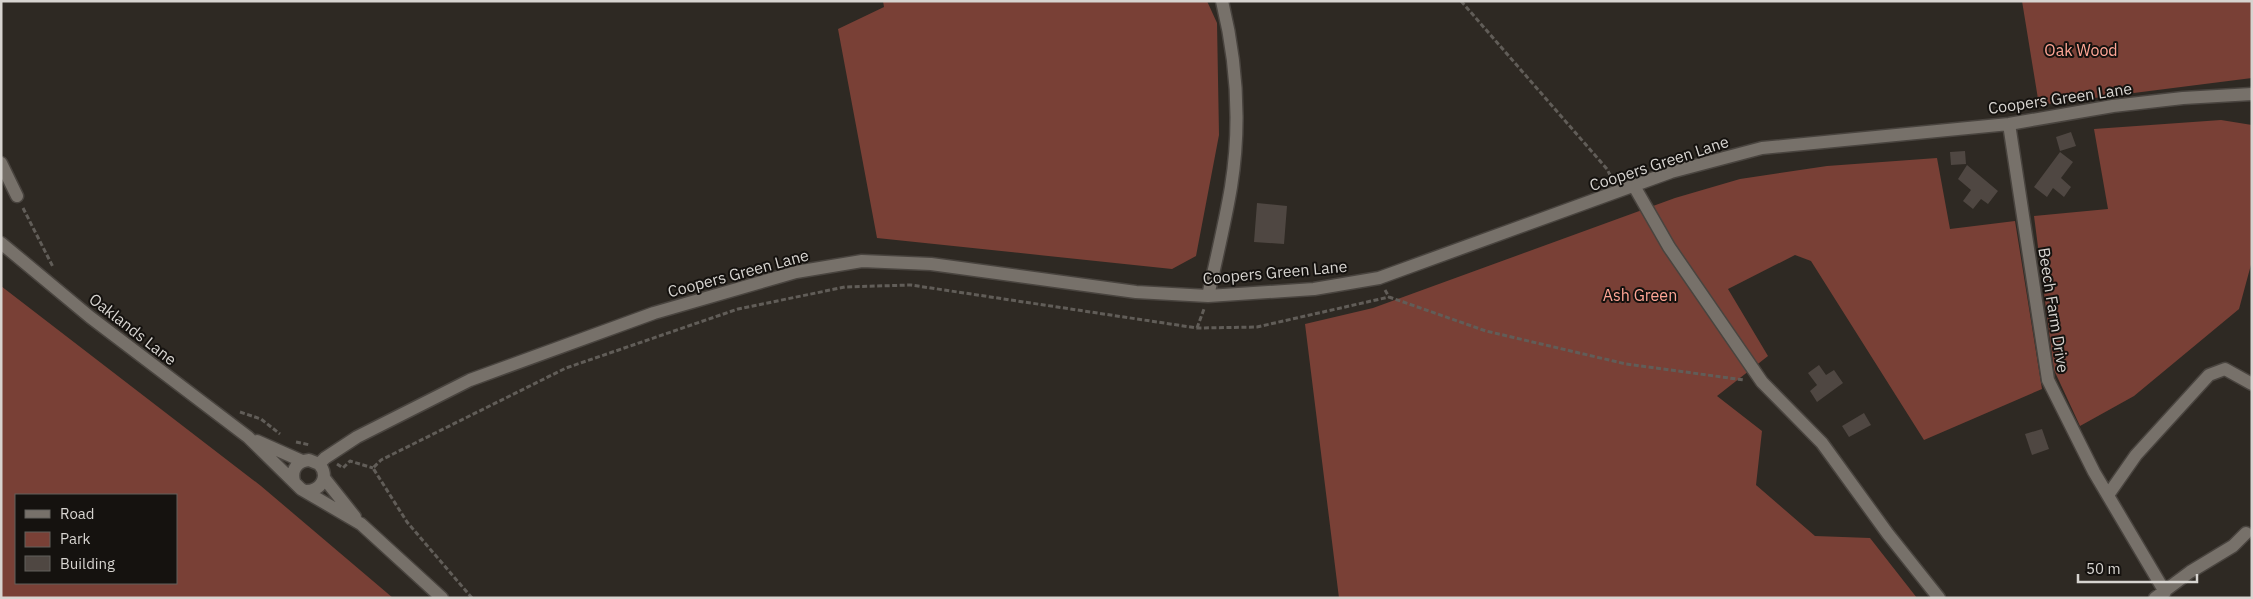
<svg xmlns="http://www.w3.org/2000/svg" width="2253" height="599" viewBox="0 0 2253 599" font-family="'IBM Plex Sans',sans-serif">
<rect width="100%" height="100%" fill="#2e2923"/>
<path fill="#794036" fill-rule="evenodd" d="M883,1h324l10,22 2,112 -23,121 -24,13 -295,-31 -39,-209 46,-22z
M2022,1h230v77l-213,27z
M2221,120l31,5v136l-13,48 -105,87 -54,30 -26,-56 -20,-154 74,-7 -14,-80z
M1937,158l13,71 65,-8 27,168 -118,51 -113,-179 -16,-6 -67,34 40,67 -51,40 45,35 -6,54 59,51 55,2 47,60h-578l-34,-274 68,-16 302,-110 65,-19 87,-13z
M1,286l260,200 132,112h-392zM176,495v88h-160v-88z"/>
<path fill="#4f4742" d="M2071,132l5,14 -16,5 -4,-14z
M1965,151l1,13 -15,1 -1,-13z
M2060,152l13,10 -12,16 10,9 -7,10 -11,-9 -6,9 -13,-10z
M1967,165l31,26 -10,13 -7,-5 -8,10 -10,-8 8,-11 -13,-11z
M1257,203l30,3 -3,38 -30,-2z
M1819,365l7,10 8,-5 9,13 -26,19 -7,-11 7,-6 -9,-12z
M1864,413l7,12 -22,12 -7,-11z
M2042,429l7,20 -17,6 -7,-21z"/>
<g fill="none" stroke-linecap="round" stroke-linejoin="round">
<g stroke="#49443f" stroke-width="15">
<path id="minor" d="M2009,124l39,256 46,92 71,120
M1,163l16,33
M1634,186l35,61 93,135 60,61 66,91 51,64
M1,243l89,74 158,120 53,52 60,35 81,74
M1208,296c8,-36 17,-73 23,-109 10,-62 6,-125 -9,-186
M257,441l45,20
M319,464l6,-6 32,-21 113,-57 184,-67 142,-41 66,-11 69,3 205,28 72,4 106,-7 65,-11 292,-106 91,-24 247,-24 104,-18 70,-8 69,-4
M324,478l31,39
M294,481c-3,-11 3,-20 15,-21l10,4c11,12 2,27 -13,27
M2108,495l28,-40 73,-80 16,-6 27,15
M2155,598l35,-26 43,-26 13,-13"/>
</g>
<path stroke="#615d58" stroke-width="3" stroke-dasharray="5 2.5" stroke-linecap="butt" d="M1461,1l146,168 5,10
M23,208l30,59
M1385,290l4,7 97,34 140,33 118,16
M1197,328l7,-19
M240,412l21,7 19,15
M296,442l14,3
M337,464l6,4 7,-7 23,7
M472,598l-65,-76 -34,-54 8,-8 185,-92 172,-59 107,-22 66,-2 286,43 60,-1 132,-30"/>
<use href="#minor" stroke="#77716a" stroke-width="12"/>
</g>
<g text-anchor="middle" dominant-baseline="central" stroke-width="4" stroke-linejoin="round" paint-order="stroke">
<g font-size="16" fill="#ffa696" stroke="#15120f">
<text x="2081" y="50">Oak Wood</text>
<text x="1640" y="295">Ash Green</text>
</g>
<g font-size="16" fill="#d7d4d0" stroke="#15120f">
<text transform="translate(2060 98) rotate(-8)">Coopers Green Lane</text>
<text transform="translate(1659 163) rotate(-18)">Coopers Green Lane</text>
<text transform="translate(1275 272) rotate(-5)">Coopers Green Lane</text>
<text transform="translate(738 273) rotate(-15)">Coopers Green Lane</text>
<text transform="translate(2054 310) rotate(81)">Beech Farm Drive</text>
<text transform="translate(133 329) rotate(38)">Oaklands Lane</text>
</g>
</g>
<rect width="2253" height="599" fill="none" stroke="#d7d4d0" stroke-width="5"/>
<rect x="15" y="494" width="162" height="90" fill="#15120f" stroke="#63605c"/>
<rect x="25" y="510" width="25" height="8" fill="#77716a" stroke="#63605c"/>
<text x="60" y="519" font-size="15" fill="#d7d4d0">Road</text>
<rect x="25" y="532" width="25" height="15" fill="#794036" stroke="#63605c"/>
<text x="60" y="544" font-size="15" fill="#d7d4d0">Park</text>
<rect x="25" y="556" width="25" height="15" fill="#4f4742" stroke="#63605c"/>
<text x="60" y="569" font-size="15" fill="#d7d4d0">Building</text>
<path d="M2078 574v8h119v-8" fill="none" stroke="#d7d4d0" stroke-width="2.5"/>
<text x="2086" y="574" font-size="15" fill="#d7d4d0" stroke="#15120f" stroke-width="4" paint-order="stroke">50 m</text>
</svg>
